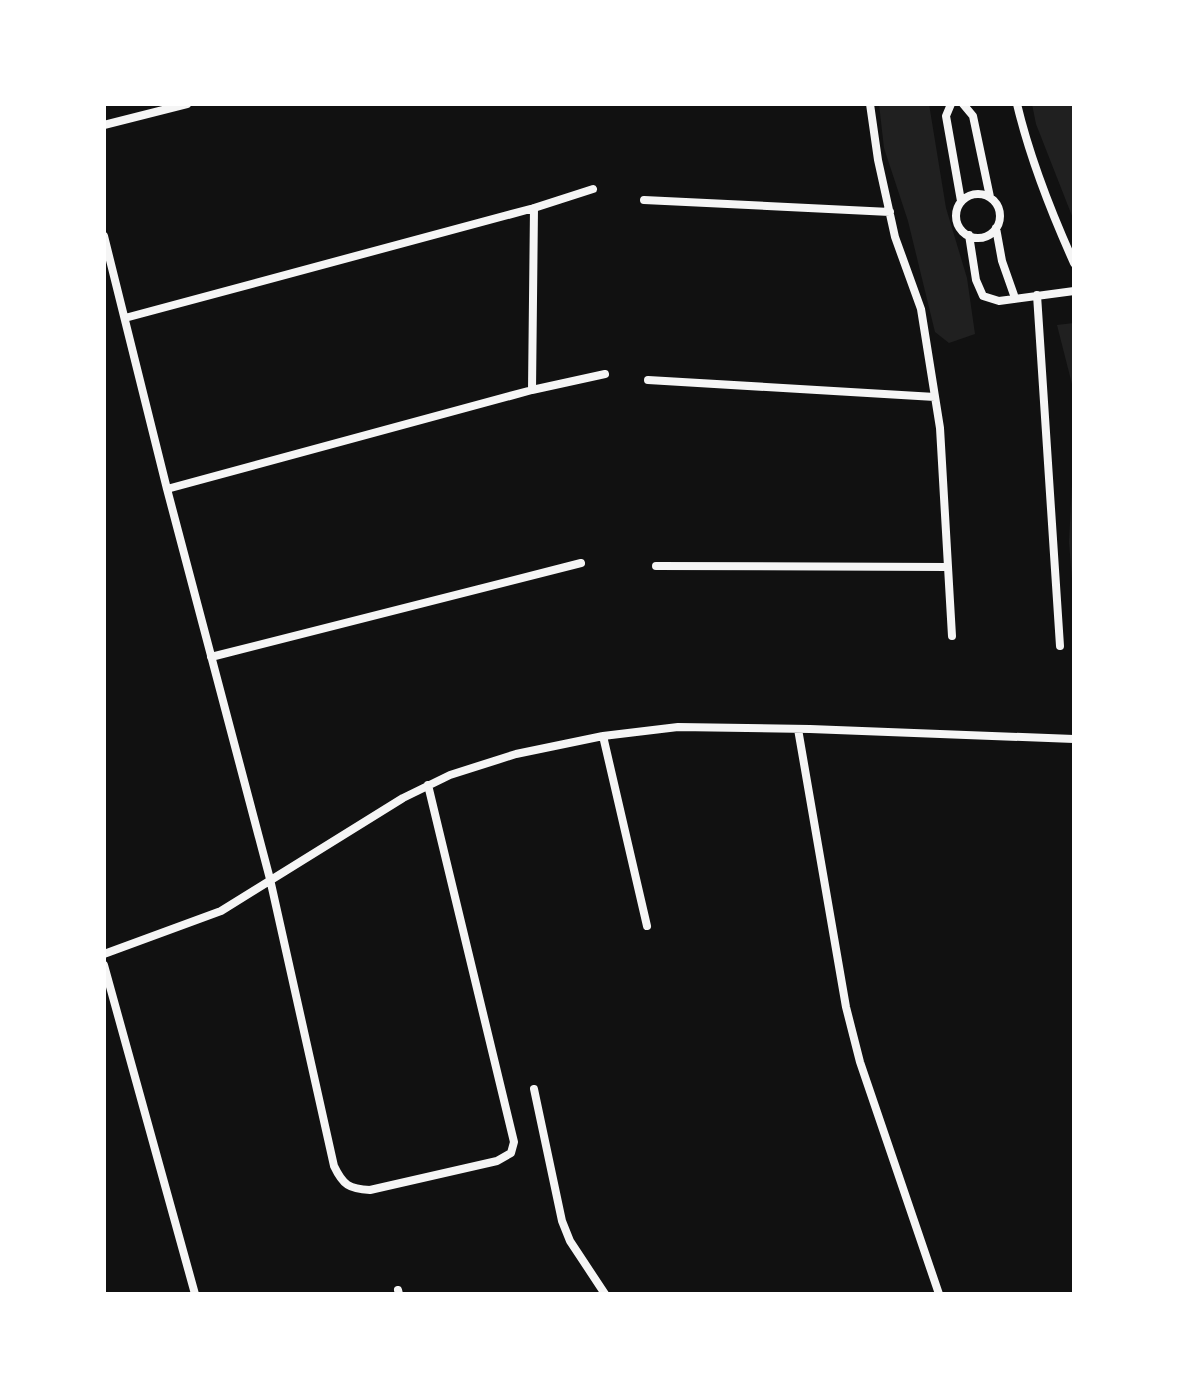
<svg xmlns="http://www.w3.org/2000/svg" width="1178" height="1398" viewBox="0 0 1178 1398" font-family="'Fira Sans',sans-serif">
<rect width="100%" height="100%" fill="#111"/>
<path fill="#202020" d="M879,104h50l17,104 21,70 8,56 -26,9 -14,-11 -27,-111 -24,-73z
M1032,104h42v117l-38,-97z
M1074,323v69l-17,-67z
M1074,445v159l-5,-62z"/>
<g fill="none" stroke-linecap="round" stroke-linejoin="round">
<path stroke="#f5f5f5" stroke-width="8" d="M870,104l8,56 17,77 26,72 19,119 12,208
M951,104l-5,12 15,85
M963,104l10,12 17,81
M1017,104c13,55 34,108 57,159
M104,125l83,-21
M956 216a22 22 0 1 1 44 0a22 22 0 1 1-44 0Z
M644,200l246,12
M996,228l6,33 13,37
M969,235l7,45 7,16 16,5 75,-10
M104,236l63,253 103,390 64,287c9,19 15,23 36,24l127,-29 14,-8 3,-11 -86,-357
M1037,295l23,351
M125,318l409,-110 59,-19
M648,380l287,17
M532,390l2,-182
M167,489l365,-99 73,-16
M656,566l292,1
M211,657l370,-94
M798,729l48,278 14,55 79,232
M603,736l44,190
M104,954l117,-43 182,-113 47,-23 66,-21 87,-18 75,-9 132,2 264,10
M104,965l91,329
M534,1089l28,132 8,20 35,53
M398,1290l1,4"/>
</g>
<rect width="1178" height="1398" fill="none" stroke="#ffffff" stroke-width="212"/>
</svg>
